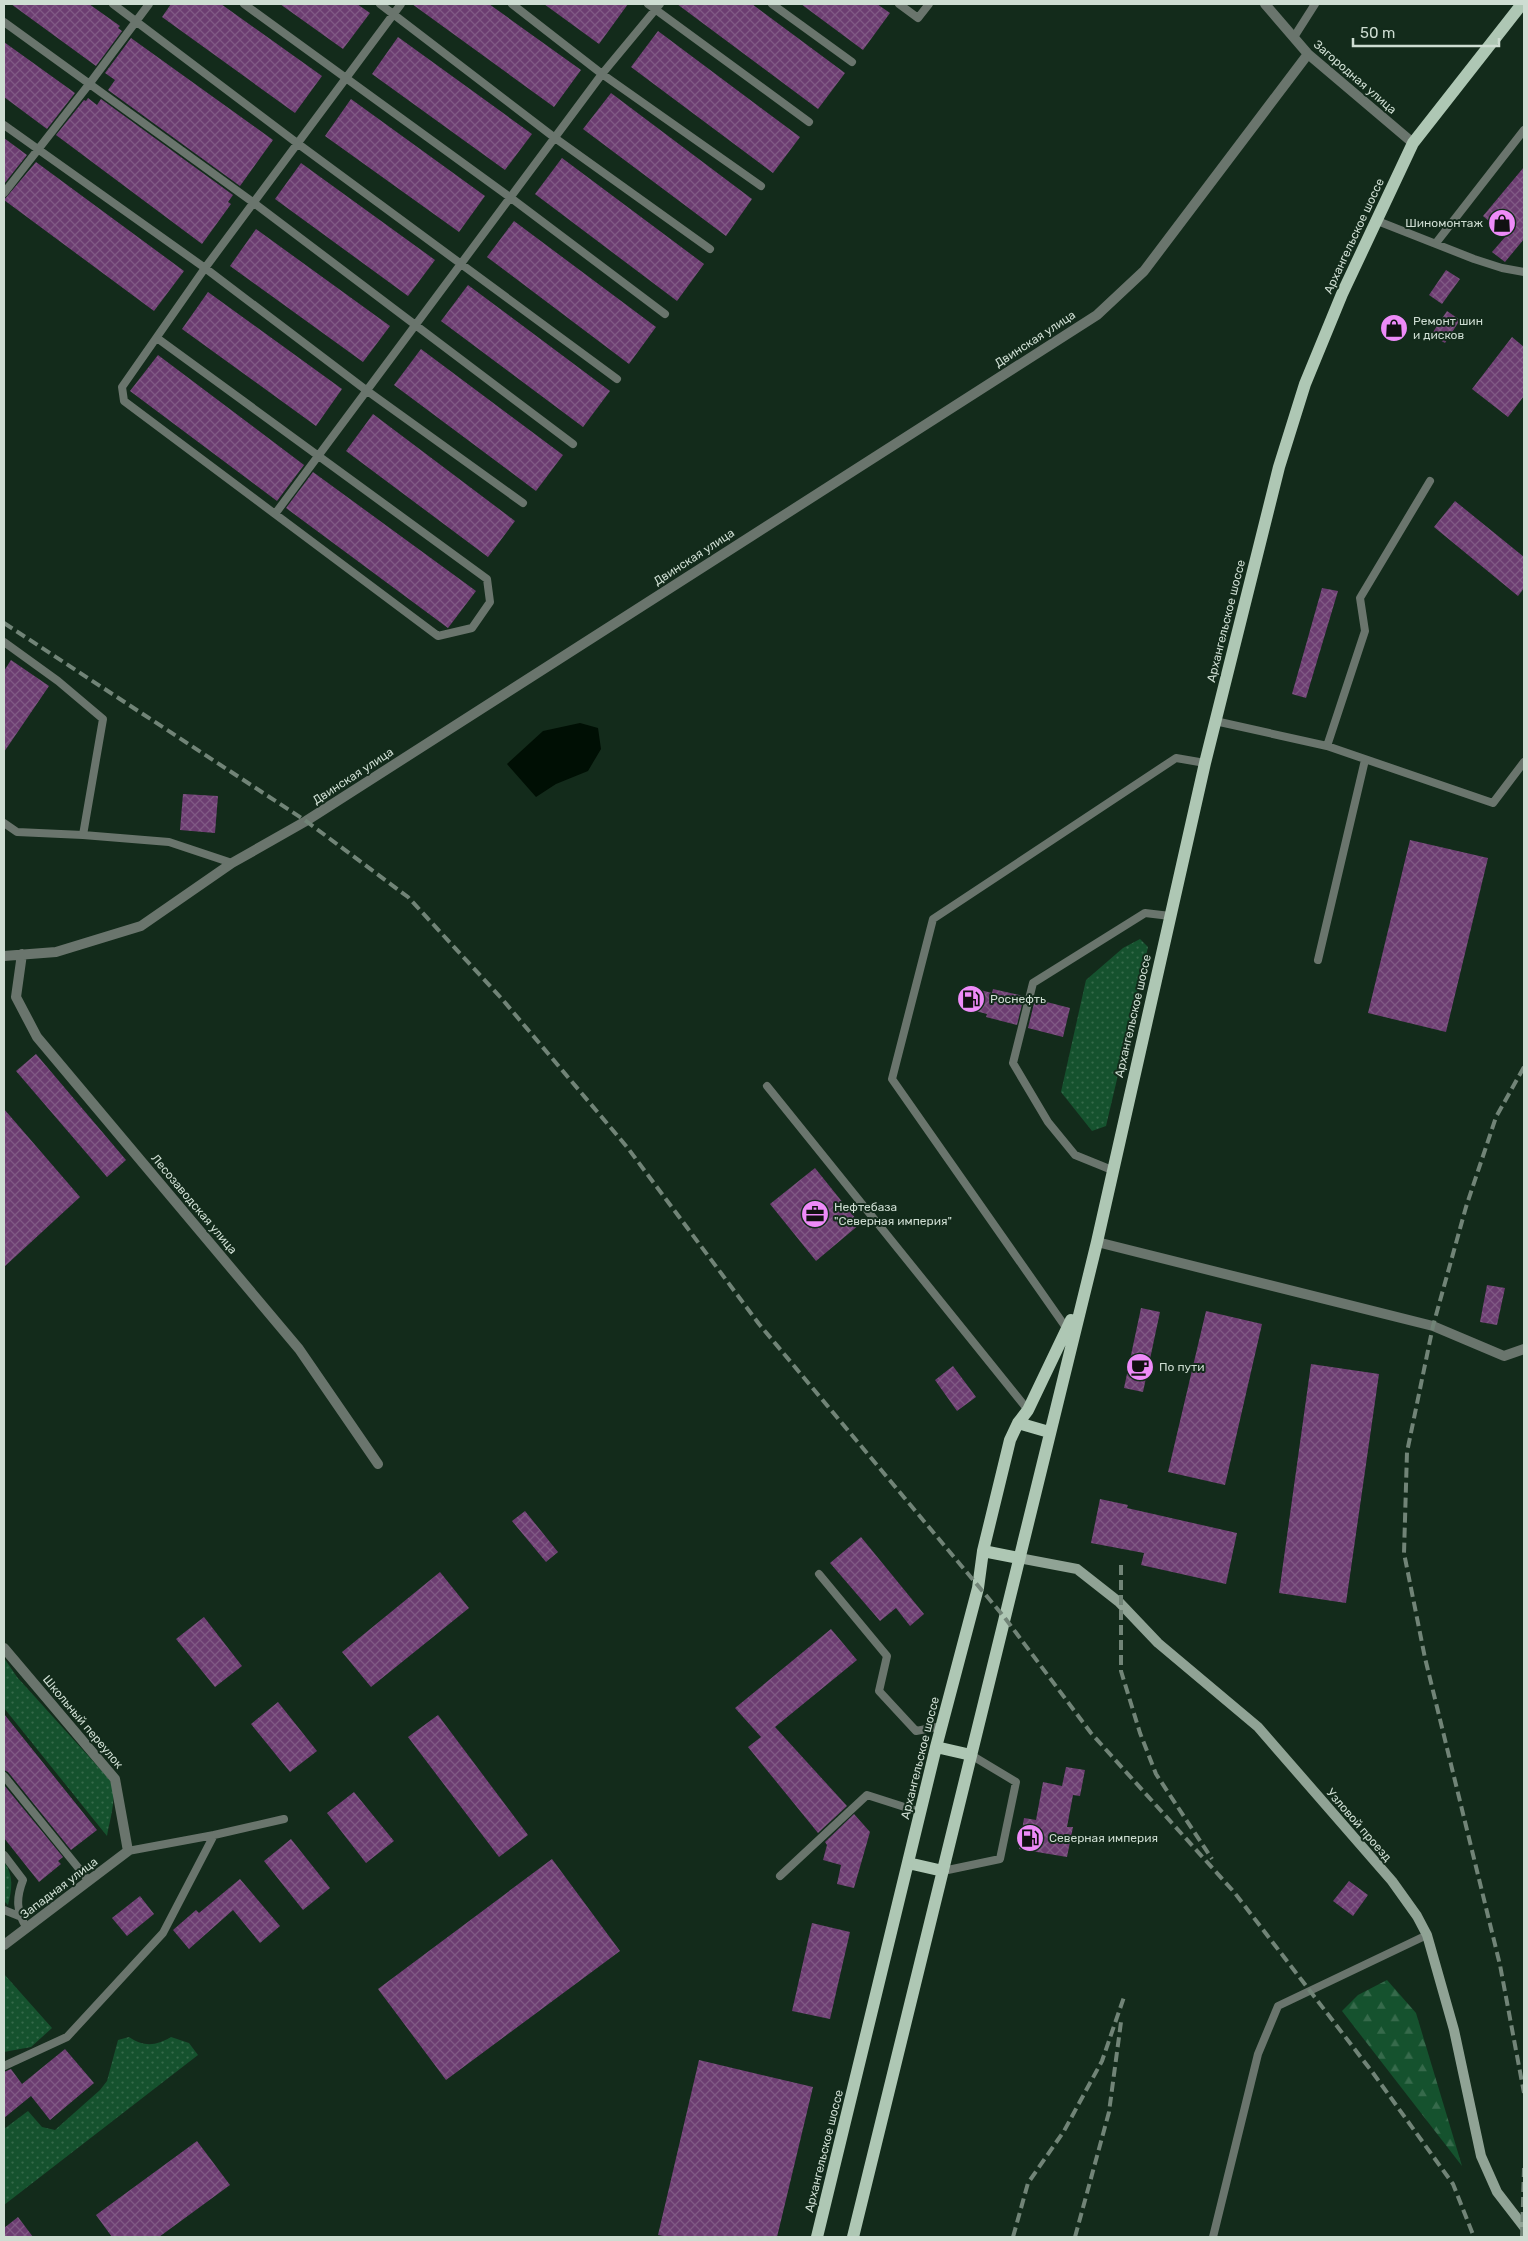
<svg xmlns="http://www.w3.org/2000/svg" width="1528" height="2241" viewBox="0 0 1528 2241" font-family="Rubik,sans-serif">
<defs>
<pattern id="grass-dots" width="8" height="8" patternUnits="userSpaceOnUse" patternTransform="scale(1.25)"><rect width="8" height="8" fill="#15522e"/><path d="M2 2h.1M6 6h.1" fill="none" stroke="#366a4b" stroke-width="1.8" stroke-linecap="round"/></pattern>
<pattern id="forest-firs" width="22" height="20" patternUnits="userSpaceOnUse" patternTransform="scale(1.25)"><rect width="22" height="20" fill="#15522e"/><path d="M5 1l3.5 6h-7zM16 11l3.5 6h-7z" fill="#366a4b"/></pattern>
<pattern id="building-cross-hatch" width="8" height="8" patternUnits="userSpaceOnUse" patternTransform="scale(1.25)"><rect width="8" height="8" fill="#6c3d71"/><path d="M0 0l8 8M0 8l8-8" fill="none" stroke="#805984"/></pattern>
</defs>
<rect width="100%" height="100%" fill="#132b1b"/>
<path fill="url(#grass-dots)" d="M1140,939l8,8 -42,179 -14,5 -31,-39 25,-112 37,-32z
M4,1658l13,19 93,103c8,16 0,38 -3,56l-103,-128z
M4,1862c10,13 8,28 4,43l-4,-4z
M4,1974l48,54 -21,19 -27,5z
M129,2037c15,10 27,9 42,0l18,6 9,12 -194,150v-76l24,-18 14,16 13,3 45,-40 7,-9 11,-41z"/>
<path fill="url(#forest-firs)" d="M1387,1980l29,33 46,153 -120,-155 16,-16z"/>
<path fill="#000f04" d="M580,723l18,5 3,21 -13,22 -32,13 -20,13 -29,-33 36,-33z"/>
<path fill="url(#building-cross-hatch)" d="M11,4h78l31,22 -2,2 4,3 -26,35z
M171,4h50l101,72 -27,37 -133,-96z
M280,4h77l13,9 -27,36z
M412,4h77l92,66 -27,37z
M544,4h84l-29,40z
M677,4h75l93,69 -27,36z
M801,4h76l13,9 -27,37z
M658,31l142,106 -27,36 -142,-106z
M398,37l134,97 -27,36 -133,-96z
M131,38l142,102 -33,46 -132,-96 7,-10 -10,-7z
M4,42l71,51 -28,36 -43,-32z
M611,93l141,106 -26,37 -143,-107z
M88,98l9,7 4,-6 132,96 -5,7 3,2 -29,40 -146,-109 28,-35 2,1z
M351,99l134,97 -26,36 -134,-96z
M4,138l23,17 -23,29z
M562,158l142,106 -27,37 -142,-107z
M36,162l148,109 -30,40 -150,-111z
M301,163l134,97 -27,36 -133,-97z
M1524,167v72l-19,23 -13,-10 14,-16 -23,-20z
M514,221l142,106 -27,37 -142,-107z
M256,229l134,97 -27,36 -133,-96z
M1446,270l14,9 -18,25 -13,-9z
M468,285l142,106 -27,36 -142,-106z
M208,292l134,97 -26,37 -134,-97z
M1447,311l13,9 -15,23 -14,-8z
M1512,337l12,10v49l-16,21 -36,-28z
M421,349l142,106 -27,36 -142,-106z
M158,355l146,110 -27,36 -147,-110z
M373,414l142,107 -27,36 -142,-106z
M313,472l163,119 -28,37 -162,-120z
M1455,501l69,56v31l-6,8 -84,-69z
M1322,588l16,3 -32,107 -14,-4z
M11,660l38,26 -45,66v-81z
M183,794l35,2 -3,37 -35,-3z
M1410,840l78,18 -42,174 -78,-19z
M965,986l27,7 1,-4 31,7 -7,29 -31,-8 1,-3 -27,-7z
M1035,999l35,9 -7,29 -35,-9z
M36,1054l90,106 -19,17 -91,-106z
M4,1109l76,88 -76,70z
M815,1168l45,56 -44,37 -46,-57z
M1487,1285l18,3 -8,37 -17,-3z
M1141,1308l19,4 -17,80 -19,-4z
M1206,1311l56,13 -37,161 -57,-13z
M1311,1364l68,10 -33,229 -67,-10z
M953,1366l23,31 -19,14 -22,-31z
M1100,1499l28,6 -1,3 110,25 -11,51 -85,-19 3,-12 -53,-10z
M525,1511l33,41 -12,10 -34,-41z
M861,1537l63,77 -14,12 -14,-18 -16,13 -50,-58z
M440,1572l29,36 -98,79 -29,-35z
M204,1617l38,49 -27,21 -39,-48z
M831,1629l26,31 -82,67 72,79 -29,27 -70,-86 13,-10 -26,-29z
M278,1702l39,49 -27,21 -39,-48z
M4,1714l93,116 -26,20 -63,-78 -4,-2z
M438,1715l90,120 -29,22 -91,-120z
M1066,1767l19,3 -5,26 -7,-1 -6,32h6l-6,30 -48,-8 5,-31 12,2 7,-38 19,4z
M4,1785l59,72 -5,4 3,3 -22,18 -35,-44z
M354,1792l40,49 -28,22 -39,-50z
M854,1814l16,18 -16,56 -17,-4 4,-19 -18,-5 4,-15 -2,-3z
M291,1839l39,49 -27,22 -39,-49z
M552,1859l68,92 -174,129 -68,-91z
M240,1879l40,47 -20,17 -27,-33 -44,39 -16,-19 23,-20 3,3z
M1349,1881l19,14 -15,21 -20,-15z
M140,1896l14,18 -27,22 -15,-18z
M812,1923l38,9 -20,87 -38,-8z
M65,2049l29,34 -44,37 -19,-24 -27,22v-46l7,-3 11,15z
M699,2060l114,27 -36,150h-109l-10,-2z
M197,2141l33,44 -71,52h-47l-16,-22z
M18,2217l15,20h-29v-9z"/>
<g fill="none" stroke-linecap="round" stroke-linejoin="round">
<path stroke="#6a756d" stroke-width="8" d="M113,4l184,139 320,236
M244,4l267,194 154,116
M380,4l175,134 155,111
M512,4l90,70 159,112
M648,4l161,118
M772,4l80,58
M899,4l19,14 11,-14
M4,22l250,181 319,241
M1294,37l21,-33
M4,125l201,143 161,122 157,113
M4,193l86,-110 59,-79
M1375,220l99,39 28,9 22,4
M1436,243l88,-113
M157,338l330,241 3,23 -18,26 -34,8 -314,-235 -2,-14 83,-119 196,-264
M275,514l327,-440 58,-70
M4,642l54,39 45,38 -20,116
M1215,721l112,25 166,57 31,-41
M1327,746l38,-115 -5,-33 70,-117
M4,823l13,9 66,3 86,7 63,21
M1318,960l47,-200
M767,1086l261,324
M1112,1170l-37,-15 -27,-33 -35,-59 20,-80 112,-70 25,3
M1067,1329l-175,-250 41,-160 243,-161 29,5
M819,1574l68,82 -8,35 37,40 26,-5
M4,1776l85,105
M214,1835l70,-16
M4,1855l19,25c-7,18 -7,32 4,48
M943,1871l57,-12 16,-77 -45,-27
M780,1876l87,-81 50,16
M4,1910l15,6
M4,2066l63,-29 96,-104 51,-98 -86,16
M1213,2237l45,-183 20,-48 149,-71"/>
<path stroke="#6a756d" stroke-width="10" d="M1265,4l43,50 105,89
M22,954l-6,43 21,40 262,312 79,115
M4,956l52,-4 85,-26 91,-63 74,-42 791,-506 47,-44 164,-217
M1097,1242l336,84 71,30 20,-7
M4,1648l111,131 13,72 -124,94"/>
<path stroke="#90a395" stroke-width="10" d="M1019,1558l58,11 42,33 39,41 100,84 134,154 25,35 10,19 27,95 27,126 16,36 27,35"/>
<path stroke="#aec7b4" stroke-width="12" d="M1018,1423l31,9
M983,1551l36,7
M936,1747l35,8
M908,1863l35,8
M817,2237l119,-490 42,-159 5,-37 27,-111 8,-17 10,-13 43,-90
M853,2237l244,-995 108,-479 74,-296 26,-83 37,-90 71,-151 109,-139"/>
<path stroke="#718477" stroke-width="4" stroke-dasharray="10 5" stroke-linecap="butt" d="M4,623l302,198 102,76 94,102 125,148 132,177 246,294 86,115 143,159 139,181 80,111 21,53
M1524,1067l-28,50 -30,90 -33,119 -26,126 -3,101 21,105 75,307 24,128
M1121,1565v106l19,62 16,41 56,85
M1013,2237l15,-54 36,-52 38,-70 22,-64
M1075,2237l34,-125 12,-90
M1522,2237l2,-69"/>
</g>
<defs>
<g id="shop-disc" transform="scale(1.4375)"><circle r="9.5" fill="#ee8bf8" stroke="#132b1b"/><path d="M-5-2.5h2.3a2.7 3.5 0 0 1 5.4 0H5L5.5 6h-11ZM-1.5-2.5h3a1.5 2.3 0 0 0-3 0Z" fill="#111"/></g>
<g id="fuel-disc" transform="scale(1.4375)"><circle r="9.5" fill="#ee8bf8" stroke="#132b1b"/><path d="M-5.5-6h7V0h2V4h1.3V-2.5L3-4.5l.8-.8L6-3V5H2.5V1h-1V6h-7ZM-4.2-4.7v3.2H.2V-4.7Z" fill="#111"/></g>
<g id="office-disc" transform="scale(1.4375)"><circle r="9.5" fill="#ee8bf8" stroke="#132b1b"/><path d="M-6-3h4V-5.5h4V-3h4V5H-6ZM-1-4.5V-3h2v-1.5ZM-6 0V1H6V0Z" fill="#111"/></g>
<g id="cafe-disc" transform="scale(1.4375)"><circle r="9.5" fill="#ee8bf8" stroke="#132b1b"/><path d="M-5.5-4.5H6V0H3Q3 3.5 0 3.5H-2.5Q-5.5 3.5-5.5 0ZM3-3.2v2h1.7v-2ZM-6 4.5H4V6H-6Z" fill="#111"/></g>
</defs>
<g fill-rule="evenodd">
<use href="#shop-disc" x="1502" y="223"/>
<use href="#shop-disc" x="1394" y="328"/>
<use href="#fuel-disc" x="971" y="999"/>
<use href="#office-disc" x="815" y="1214"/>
<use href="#cafe-disc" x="1140" y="1367"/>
<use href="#fuel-disc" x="1030" y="1838"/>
</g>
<g text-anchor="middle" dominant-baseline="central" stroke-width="4" stroke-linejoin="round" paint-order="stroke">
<g font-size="12" fill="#ceddd2" stroke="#132b1b">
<text transform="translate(1355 77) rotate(41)">Загородная улица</text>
<text transform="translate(1354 236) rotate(-65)">Архангельское шоссе</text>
<text transform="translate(1035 339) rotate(-33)">Двинская улица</text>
<text transform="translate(694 557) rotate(-33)">Двинская улица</text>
<text transform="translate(1226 621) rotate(-76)">Архангельское шоссе</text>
<text transform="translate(353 776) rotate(-33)">Двинская улица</text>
<text transform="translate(1133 1016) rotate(-77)">Архангельское шоссе</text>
<text transform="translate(194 1204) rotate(50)">Лесозаводская улица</text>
<text transform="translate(83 1722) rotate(50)">Школьный переулок</text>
<text transform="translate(920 1758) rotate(-76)">Архангельское шоссе</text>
<text transform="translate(1359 1825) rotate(49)">Узловой проезд</text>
<text transform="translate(59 1888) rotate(-37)">Западная улица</text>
<text transform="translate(824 2151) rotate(-76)">Архангельское шоссе</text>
</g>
<g font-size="12" fill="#ceddd2" stroke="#132b1b" text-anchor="start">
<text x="1483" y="223" text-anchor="end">Шиномонтаж</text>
<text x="1413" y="321">Ремонт шин<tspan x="1413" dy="14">и дисков</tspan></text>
<text x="990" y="999">Роснефть</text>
<text x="834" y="1207">Нефтебаза<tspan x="834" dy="14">"Северная империя"</tspan></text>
<text x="1159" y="1367">По пути</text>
<text x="1049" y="1838">Северная империя</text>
</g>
</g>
<rect width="1528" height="2241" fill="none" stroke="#ceddd2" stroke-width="10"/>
<path d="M1353 38v8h146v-8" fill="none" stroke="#ceddd2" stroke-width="2.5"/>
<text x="1360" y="38" font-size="15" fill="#ceddd2" stroke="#132b1b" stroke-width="4" paint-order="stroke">50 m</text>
</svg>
